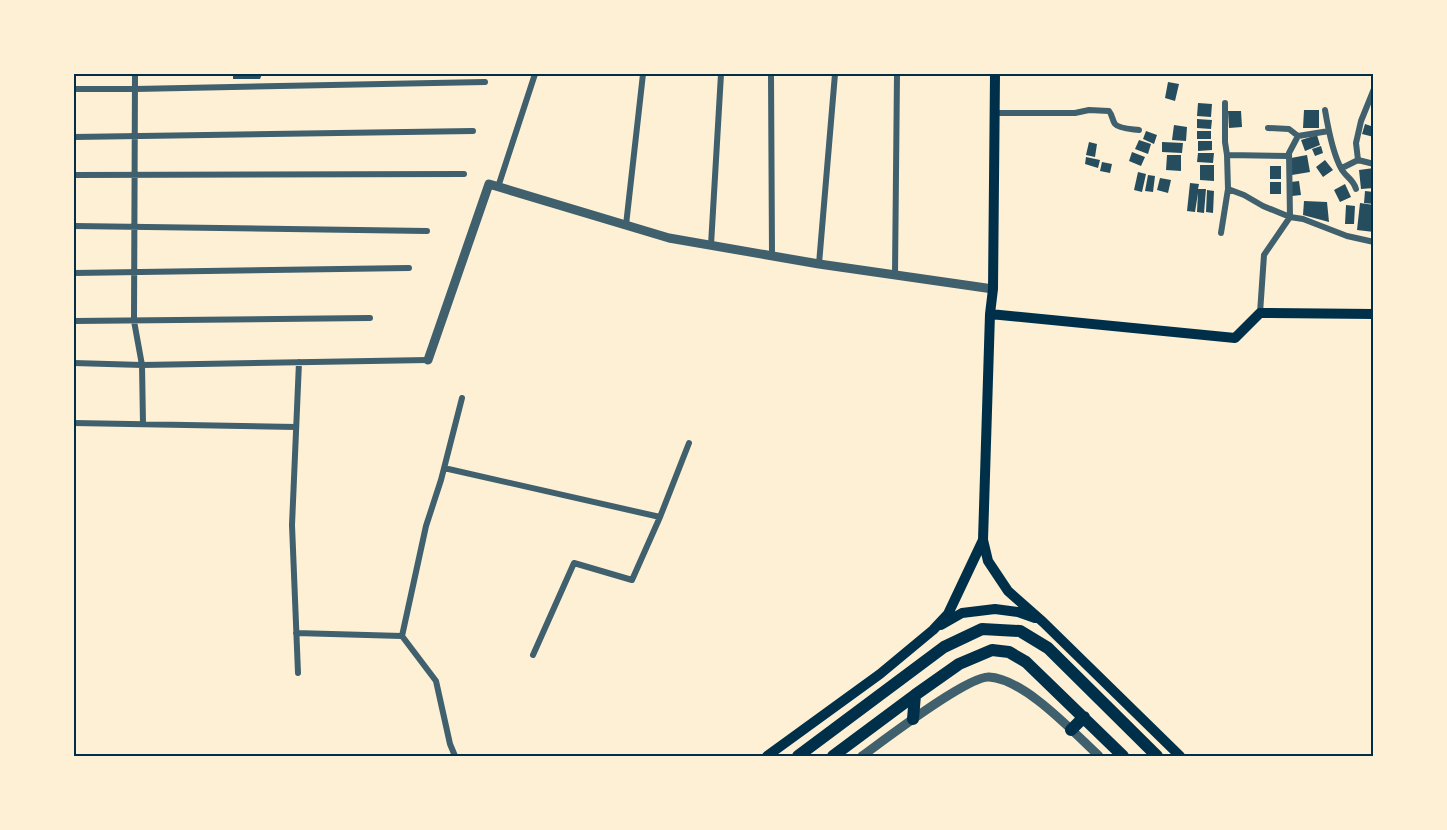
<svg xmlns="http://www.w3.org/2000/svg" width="1447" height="830" viewBox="0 0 1447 830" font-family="Rubik,sans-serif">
<rect width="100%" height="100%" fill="#fdf0d5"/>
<path fill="#264d5e" d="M233,74h29l-2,5h-27z
M1168,82l11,2 -4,17 -10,-3z
M1198,103l14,1 -1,13 -14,-1z
M1304,110h15v18h-16z
M1228,111h13l1,16 -13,1z
M1197,119l15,1 -1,9 -14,-1z
M1365,124l9,3v10l-12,-3z
M1174,125l13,2 -1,14 -14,-1z
M1146,131l11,4 -3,9 -11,-5z
M1197,131h14v8h-14z
M1317,135l3,10 -15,6 -4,-11z
M1139,140l12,4 -3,10 -13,-5z
M1198,141h14v9l-14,1z
M1089,142l8,2 -2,13 -9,-2z
M1162,142l21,1 -1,10 -20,-1z
M1321,146l2,7 -8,3 -3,-7z
M1132,152l13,5 -4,9 -12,-5z
M1198,153h16l-1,10 -16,-1z
M1167,155h14v16l-15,-1z
M1307,155l3,17 -18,3 -1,-17z
M1086,157l14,3 -2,8 -13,-4z
M1325,160l8,10 -10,7 -7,-10z
M1102,162l10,2 -2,9 -10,-2z
M1200,165h14v16l-14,-1z
M1270,166h11v13h-11z
M1374,168v20l-13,1 -2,-19z
M1138,172l8,2 -4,18 -8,-2z
M1148,175l7,1 -2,16 -8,-1z
M1160,178l11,2 -3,13 -11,-3z
M1299,181l2,14 -9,1 -1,-14z
M1270,182h11v12h-11z
M1190,183l9,1 -1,5h8l-2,24 -7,-1 1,-19 -3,19 -8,-1z
M1345,184l6,13 -11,5 -6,-12z
M1207,190l7,1 -1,22 -7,-1z
M1365,191l9,1v12l-10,-1z
M1304,201l23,1 2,20 -26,-7z
M1360,203l14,2v27l-17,-2z
M1346,205l9,1 -1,18h-9z"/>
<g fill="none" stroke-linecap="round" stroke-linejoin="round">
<path stroke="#3f606c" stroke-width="6" d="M135,74l-1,247 8,44 286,-5
M771,74l1,181
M74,89h61l350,-7
M1325,110c3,18 8,45 17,60 5,8 11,9 14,19
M994,113h81l14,-3 20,1c4,5 3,9 6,13 4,5 18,5 24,6
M1268,128l21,1 9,7 31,-5
M74,137l399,-6
M1227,155l62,1
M1358,160l-2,-17 5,-22 13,-32
M1342,168l16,-8 16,4
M74,175l390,-1
M498,187l37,-113
M1228,189l16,6 19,11 27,11 13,2 44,17 27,6
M626,225l17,-151
M74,226l353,5
M1221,233l7,-44 -1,-34 -2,-13v-39
M711,245l10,-171
M819,264l16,-190
M74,273l335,-5
M895,274l2,-200
M1260,313l4,-58 26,-38 -1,-64 9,-17
M74,321l296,-3
M74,363l68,2 1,59
M74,423l222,4
M444,468l216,49 29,-74
M296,633l106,3 24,-110 15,-46 21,-82
M402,636l34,45 14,63 5,12
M533,655l41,-92 58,17 28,-63
M298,673l-6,-148 7,-163"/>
<path stroke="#3f606c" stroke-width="9" d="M428,360l61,-176 180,54 150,26 174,25
M862,756c21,-15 105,-80 127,-79 36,2 85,56 110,79"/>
<path stroke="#003049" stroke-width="10" d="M995,74l-2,215 -3,25 -7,226 5,21 20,30 35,31 137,134
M990,314l245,24 25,-25 114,1
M941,625l21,-12 33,-4 23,3 17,6
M767,756l113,-82 53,-44 15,-16 35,-74"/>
<path stroke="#003049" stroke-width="12" d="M913,719l2,-24
M1071,730l13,-13
M798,756l146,-109 38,-18 38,2 28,17 109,108
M833,756l82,-61 44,-31 33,-14 17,2 17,10 97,94"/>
</g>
<rect width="1447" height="830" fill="none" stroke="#fdf0d5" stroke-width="150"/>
<rect x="75" y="75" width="1297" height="680" fill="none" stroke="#003049" stroke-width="2"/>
</svg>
